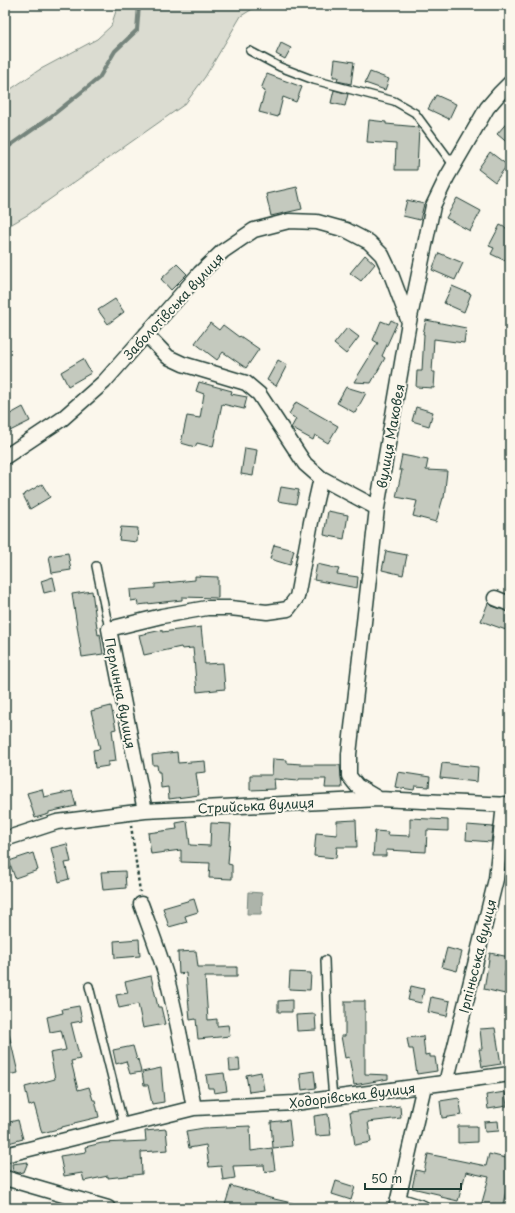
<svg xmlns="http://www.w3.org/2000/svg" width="515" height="1213" viewBox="0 0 515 1213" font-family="'Playpen Sans',sans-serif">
<rect width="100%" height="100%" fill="#fbf7ec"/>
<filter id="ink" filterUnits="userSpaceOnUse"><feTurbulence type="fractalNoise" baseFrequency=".025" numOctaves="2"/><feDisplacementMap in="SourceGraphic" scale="8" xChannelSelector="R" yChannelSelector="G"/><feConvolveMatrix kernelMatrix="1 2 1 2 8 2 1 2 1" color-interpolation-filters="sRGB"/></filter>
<g filter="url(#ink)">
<path fill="#dbdcd1" stroke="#7d8c82" d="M118,5h141l-18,11 -36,61 -20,27 -156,110 -24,14v-135l34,-23 58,-31 14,-13z"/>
<path fill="#adb4aa" stroke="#74847b" d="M248,892l14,1 -1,21h-14z"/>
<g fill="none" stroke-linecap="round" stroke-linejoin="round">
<path stroke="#74847b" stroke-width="4" d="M5,149l44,-31 50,-40 16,-27 22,-21 2,-25"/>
</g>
<path fill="#c4c9be" stroke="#1f3d34" d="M281,43l10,5 -6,11 -9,-5z
M335,59l19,3 -3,22 -14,-3 1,-4h-5z
M370,72l19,7 -4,11 -20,-7z
M267,74l35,13 -6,15 -13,-5 -5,20 -19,-5 6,-21 -4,-2z
M334,90l14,4 -3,12 -14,-3z
M436,95l20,9 -7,15 -21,-10z
M510,119v26l-13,-11z
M369,120l17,2v2l33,3 -2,43h-22l1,-26 -29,-2z
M490,152l17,13 -12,17 -17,-13z
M297,187l5,22 -31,7 -5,-22z
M457,198l24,13 -11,20 -24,-13z
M407,200l17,4 -4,16 -17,-4z
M500,225l10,5v33l-19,-9 3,-6 -5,-2z
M439,253l24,10 -8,17 -23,-10z
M365,255l10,9 -14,17 -11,-8z
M177,264l10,10 -16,16 -10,-11z
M452,286l19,8 -7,18 -20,-9z
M115,299l9,13 -16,12 -10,-14z
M391,320l6,3 -15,33 3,2 -14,25 -17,-1 24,-39 -5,-3 8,-19 8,3z
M426,320l40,8 -2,15 -30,-4 -2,33h3l-1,16 -18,-1 1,-16h5l2,-37h-1z
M210,323l9,7 4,-5 16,12 1,-1 19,13 -13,19 -23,-16 -6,8 -22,-17z
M347,328l12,9 -13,17 -12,-10z
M83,359l8,14 -23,13 -7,-14z
M278,360l9,5 -11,21 -9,-6z
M199,382l33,9 -1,3 16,3 -3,12 -22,-5 -9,43 -16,-4 -2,4 -14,-4 6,-27 13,2 4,-24 -8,-3z
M346,387l20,6 -11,20 -18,-10z
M296,402l42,24 -10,17 -13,-8 -2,5 -22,-12 5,-9 -7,-5z
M23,407l7,14 -20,10 -5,-9v-5z
M416,407l17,5 -4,14 -17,-5z
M245,448l12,2 -4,26 -12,-2z
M402,455l26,5 -2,10 21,1 -3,27h-1l-7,24 -23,-6 4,-15 -21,-4 6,-27h-3z
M42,484l8,13 -20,12 -7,-14z
M281,487l18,3 -3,14 -18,-3z
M328,511l20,4 -4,24 -20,-4z
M121,527l17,1 -1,14 -18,-2z
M274,545l20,5 -4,15 -20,-6z
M386,551l21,4 -4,20 -21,-5z
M68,553l3,17 -19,3 -3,-17z
M317,564l22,5 -2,5 21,3 -1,11 -43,-8z
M195,576l23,1v21l-36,-1v3l-44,5 -1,-5 -6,1 -1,-11 25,-2v-4l40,-4z
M53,577l3,13 -12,3 -3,-12z
M92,591l6,44 2,-1 3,20 -21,3 -10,-63z
M488,603l4,3 18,6v5l-4,13 -25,-9z
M201,627l4,37 18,-1 2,26 -28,3 -4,-44 -11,1 -1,-2 -37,8 -5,-20 23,-5v2z
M111,706l5,23 -4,1 4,31 -8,1v4l-13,2 -2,-18 7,-1 -9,-38z
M177,752l1,11 27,-2 1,11 -10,1 3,22 -30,4 -1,-12 -7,1 -1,-16h-2l-1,-7h-4l-1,-10z
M273,759l14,1v3l14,1 -1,1h40l2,23h-17l1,-9h-27v2l-25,-2 1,10 -25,1v-15h22z
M442,763l36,4 -1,15 -37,-4z
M398,772l32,5 -1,10 -14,-1 -1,4 -19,-3z
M42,789l2,8 28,-6 4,15 -27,6v2l-14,4 -8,-25z
M410,818l38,2v11l-21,-1 -1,22 -40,-2v6h-13l2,-25 13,1 -1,3 23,1z
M356,820l1,27h-20l-1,11 -22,-2 2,-23 21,2v-14z
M187,821l3,24 20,1 1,-23 20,1 -3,40 4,1v14l-23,-1 1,-15 -29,-1v-12l-30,4 -3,-21 29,-4 -1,-6z
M467,825l26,2 -2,15 -25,-2z
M67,844l4,18 -6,1 4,16 -10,3 -8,-34z
M33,853l5,17 -23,8 -6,-17z
M125,871l1,17 -23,2 -2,-18z
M194,899l4,13 -13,4 2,6 -18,5 -6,-19z
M139,939l1,17 -25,2 -1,-17z
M447,948l15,4 -5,19 -15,-4z
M196,951l2,16h39v10h-32l3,43 9,-1v7l11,-1 2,11 -32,3 -2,-20 -6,1 -4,-47 -7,1 -1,-22z
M490,953l19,4 -5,19 5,1 -4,17 -21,-5z
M290,972l21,1 -1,17 -21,-1z
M151,976l7,31h3l4,17 -22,4 -5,-24 -19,4 -3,-13 12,-2 -3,-11z
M411,986l13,3 -3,14 -13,-3z
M431,997l19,4 -3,15 -19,-4z
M292,1000v12h-14v-11z
M345,1001h20v73l23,1v4l-34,6 -5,-28 -4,1 -4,-22h4z
M79,1006l3,15 -11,2 9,36 -9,2 7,29 11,-3 4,13h2l4,17 -25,6v1l-12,3v1l-20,5 -8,-29 -5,2 -4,-19 30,-8 -5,-26 16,-3 -5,-20 -11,2 -3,-15 16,-4 -1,-4z
M315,1014l1,16 -19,1 -1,-16z
M495,1028l6,36 -19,3 -3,-18h3l-2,-20z
M9,1034l9,39 -11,2 -2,-9v-31z
M423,1036l2,19 5,-1v3h5l2,14 -20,3 -4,-25h-4l-2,-11z
M133,1046l4,14 1,-1 3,13 -11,2 -4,-13 -10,3 -3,-14z
M239,1058l1,12 -10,1 -1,-12z
M161,1068l3,34 -12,2 -4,-19h-4l-2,-13z
M314,1071l2,17 -14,2 -2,-17z
M261,1072l3,18 -15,2 -3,-17z
M224,1073l3,18 -13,2 -1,-5h-5l-2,-13z
M505,1092l2,14 -19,3 -2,-14z
M459,1098l3,17 -20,3 -2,-17z
M400,1106l1,12 -33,4 3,20 -16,3 -5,-33z
M328,1114l3,21 -15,1 -2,-20z
M18,1120l5,19 -18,5v-21z
M289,1120l3,26 -19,2 -2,-26z
M498,1121l1,10 -14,1 -1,-10z
M250,1126l1,25 21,-3 3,22 -10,2 -1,-7 -31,1 2,12 -12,2 -2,-14 -12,1 -3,-22 -17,3 -3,-17 18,-3z
M458,1126h19v16l-19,1z
M166,1129l2,21 -27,2 1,22 -25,3 -9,1v-2l-24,5 -2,-8 -18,3 -4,-20 26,-4 -1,-5 17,-4 44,-2 -1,-10z
M428,1154l58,12 3,-12 21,5v15l-8,34h-13l-8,-2 8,-29 -23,-5 -8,29 -17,-4 1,-2 -30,-7 4,-18 8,2z
M28,1162l-4,10 -5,1 -6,-2 -1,-7z
M336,1181l19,6 -4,13 -19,-6z
M231,1186l23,6v1l16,5 26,6v4h-26l-19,-5 -2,5h-25z"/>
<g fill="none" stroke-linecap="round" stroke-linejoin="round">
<g stroke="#1f3d34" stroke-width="10">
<path id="lane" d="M250,51l30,16 34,13 80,21 21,12 39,53
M96,566l13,63
M325,960l3,80 5,58
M89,986l35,140"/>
</g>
<g stroke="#1f3d34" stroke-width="17">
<path id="street" d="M146,334l22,23 15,7 63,19 13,11 46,70 16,14 56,30
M5,457l57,-38 42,-37 96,-109 23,-22 31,-21 35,-9 28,1 29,8 23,12 13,13 9,19 18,48
M495,598l15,6
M379,799l-22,-13 -8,-10v-22l28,-246 32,-186 24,-116 14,-29 40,-69 12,-14 11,-11
M145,811l-36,-182 53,-13 45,-8h23l37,4 21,-3 9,-12 14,-75 10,-44
M5,839l52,-17 88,-11 234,-12 131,6
M141,904c9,25 19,50 26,75 11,43 19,86 27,129
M446,1083l50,-204 8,-75
M5,1155l189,-47 101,-5 215,-29
M5,1178l103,30
M398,1200l25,8
M396,1208l28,-122"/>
</g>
<path stroke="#1f3d34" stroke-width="2.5" stroke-dasharray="3 3" stroke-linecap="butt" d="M131,825l9,67"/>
<use href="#lane" stroke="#fbf7ec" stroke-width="7"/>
<use href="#street" stroke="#fbf7ec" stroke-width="14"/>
</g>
</g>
<g text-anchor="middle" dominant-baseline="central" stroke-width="4" stroke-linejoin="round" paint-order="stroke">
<g font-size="13" fill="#1f3d34" stroke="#fbf7ec">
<text transform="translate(173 306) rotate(-47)">Заболотівська вулиця</text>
<text transform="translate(390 436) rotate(-80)">вулиця Маковея</text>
<text transform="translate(121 693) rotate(79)">Перлинна вулиця</text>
<text transform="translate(256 805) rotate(-3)">Стрийська вулиця</text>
<text transform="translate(477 956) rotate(-76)">Ірпіньська вулиця</text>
<text transform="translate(352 1095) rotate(-7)">Ходорівська вулиця</text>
</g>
</g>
<rect width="515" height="1213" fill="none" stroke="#fbf7ec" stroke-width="20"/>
<rect x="10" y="10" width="495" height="1193" fill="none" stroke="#1f3d34" stroke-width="1.5" filter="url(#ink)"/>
<path d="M365 1183v6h96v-6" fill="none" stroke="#1f3d34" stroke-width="2"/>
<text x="371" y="1183" font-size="12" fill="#1f3d34" stroke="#fbf7ec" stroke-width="3" paint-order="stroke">50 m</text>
</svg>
